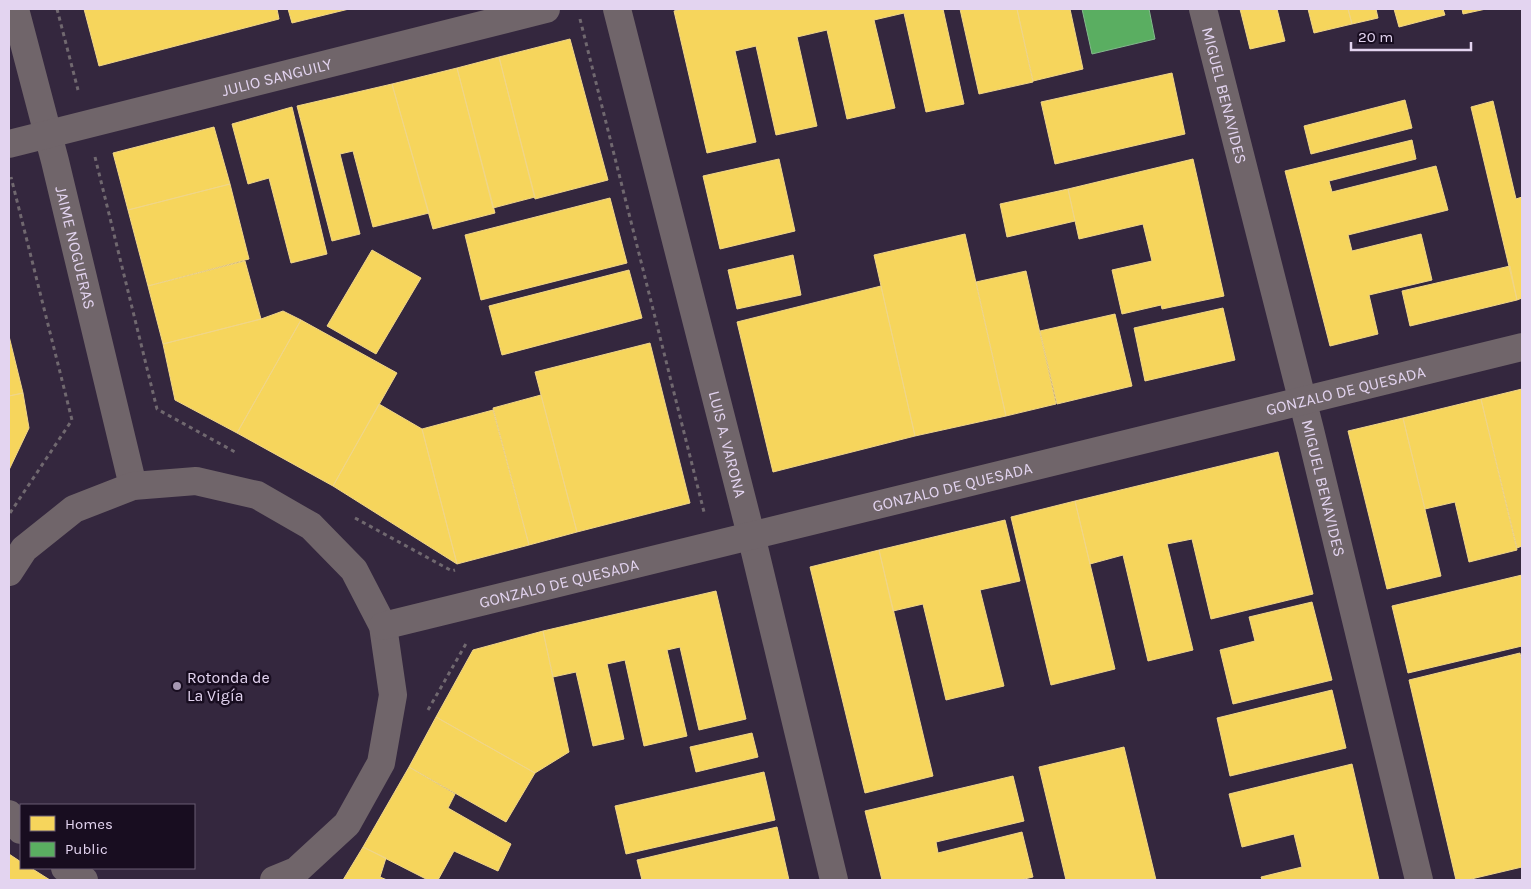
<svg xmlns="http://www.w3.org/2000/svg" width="1531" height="889" viewBox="0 0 1531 889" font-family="Karla,sans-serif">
<rect width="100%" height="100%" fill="#34273e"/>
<path fill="#f6d55c" stroke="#f0d588" d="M84,9h193l2,10 -180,47z
M288,9h61l-57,14z
M682,9h261l21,95 -38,8 -22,-99 -30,7 21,88 -48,11 -20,-89 -30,7 20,89 -41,9 -20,-89 -21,5 21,91 -49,11 -33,-142z
M960,9h57l16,73 -54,12z
M1017,9h53l13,60 -50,12z
M1240,9h37l8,32 -35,8z
M1308,9h40l4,15 -38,9z
M1348,9h28l2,9 -26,6z
M1394,9h49l2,6 -46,12z
M1462,9h24l-23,5z
M570,39l38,141 -73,19 -36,-142z
M499,57l36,140 -42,11 -36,-140z
M457,68l38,145 -62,16 -41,-145z
M1172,73l13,61 -130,30 -14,-62z
M392,84l37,129 -56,14 -20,-76 -13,3 20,80 -28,7 -35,-135z
M1405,100l7,28 -101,26 -7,-28z
M1493,101l23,98 6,-2v101l-5,2 -46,-193z
M292,107l35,147 -36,9 -22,-85 -21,6 -16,-60z
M214,127l16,57 -102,26 -15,-57z
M1412,140l4,19 -87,22 3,11 104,-26 12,44 -100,25 4,16 69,-17 11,46 -63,15 9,39 -48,12 -45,-175z
M779,159l16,72 -75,18 -17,-73z
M1193,159l31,137 -62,13 -1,-4 -39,9 -10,-44 40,-9 -9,-37 -64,15 -11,-50z
M230,184l19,75 -101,27 -20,-76z
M1068,189l7,32 -68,16 -7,-33z
M610,198l17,65 -146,37 -16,-65z
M965,234l41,182 -91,20 -41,-181z
M372,250l49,28 -45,76 -49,-28z
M793,255l8,40 -64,14 -9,-39z
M245,261l16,58 -98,25 -15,-58z
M1510,266l7,34 -107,26 -8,-35z
M629,270l13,48 -140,37 -13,-49z
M1026,271l30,133 -50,12 -30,-134z
M881,286l34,150 -142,36 -36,-150z
M1223,308l12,52 -90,21 -11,-53z
M283,311l18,9 -64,113 -62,-33 -12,-56 98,-25z
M1115,314l17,72 -75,18 -17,-73z
M301,320l96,53 -64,113 -96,-53z
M9,336l14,57 -14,3z
M650,343l40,160 -113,29 -42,-160z
M1522,389v157l-5,2 -36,-149z
M23,393l6,35 -20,42v-74z
M541,395l36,137 -48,13 -36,-137z
M1481,399l36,151 -48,12 -14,-60 -30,7 -22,-91z
M379,404l43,25 35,135 -124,-78z
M493,410l36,135 -72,19 -35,-135z
M1403,418l38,158 -54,13 -39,-158z
M1278,452l35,142 -102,25 -19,-80 -25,5 26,106 -45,11 -25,-106 -33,9 -15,-63z
M1075,501l40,168 -64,16 -40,-168z
M1005,520l15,61 -40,9 24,96 -58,14 -23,-96 -30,7 -14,-61z
M879,550l54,226 -68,17 -55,-226z
M1522,575v71l-114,27 -16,-67z
M716,591l30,128 -47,11 -19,-83 -13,3 20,86 -43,10 -19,-86 -18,4 17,75 -31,7 -17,-74 -23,5 -10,-46z
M1312,602l20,78 -99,24 -13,-54 35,-9 -6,-24z
M543,631l26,121 -34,21 -99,-56 37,-67z
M1520,653l2,10v204l-55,13h-11l-47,-200z
M1332,690l14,58 -116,28 -13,-58z
M436,717l99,56 -29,49 -97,-55z
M752,733l6,24 -62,15 -6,-25z
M1124,747l32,133h-90l-27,-113z
M1352,764l27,116h-117l-1,-3 41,-10 -8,-33 -52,13 -13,-53z
M409,767l46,27 -7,14 63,36 -13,27 -44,-20 -16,29h-10l-65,-33z
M764,772l11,48 -149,34 -11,-48z
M1013,776l11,45 -88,21 2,11 84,-21 11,45 -13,3h-138l-17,-69z
M777,827l12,53h-147l-5,-20z
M363,847l23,11 -6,19 7,3h-44z
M9,854l12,8v6h10l19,12h-41z"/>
<path fill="#5aae61" stroke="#83b98c" d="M1082,9h67l6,30 -63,15z"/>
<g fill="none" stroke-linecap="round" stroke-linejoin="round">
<path stroke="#70686f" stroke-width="3" stroke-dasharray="4 4" stroke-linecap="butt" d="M57,9l21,81
M580,19l124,493
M95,157l62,252 78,43
M10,513l62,-93 -61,-243
M355,518l97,53 3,-1
M428,710l39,-68"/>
<g stroke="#70656a" stroke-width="28">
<path id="s1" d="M15,9l40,152 78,325"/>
<path id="s2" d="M617,9l134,526 83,345"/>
<path id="s3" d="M1203,9l107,421 109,450"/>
<path id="s4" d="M9,144l537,-135"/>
<path d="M9,572l15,-23 50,-40 59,-23 63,-5 61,14 54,31 43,44 29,56 10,69 -12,68 -34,61 -51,47 -22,9"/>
<path id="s5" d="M383,626l1139,-279"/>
<path d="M9,814l12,16"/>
<path d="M65,868l19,12"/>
</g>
</g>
<circle fill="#a697b2" stroke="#180d20" stroke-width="2" cx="177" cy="686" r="5"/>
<g text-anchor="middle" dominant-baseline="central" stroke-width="5" stroke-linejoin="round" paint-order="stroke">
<g font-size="16" fill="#e3d4f0" stroke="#180d20">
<text stroke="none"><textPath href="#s4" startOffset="276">JULIO SANGUILY</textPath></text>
<text stroke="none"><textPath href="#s3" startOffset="89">MIGUEL BENAVIDES</textPath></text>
<text stroke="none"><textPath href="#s1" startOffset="246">JAIME NOGUERAS</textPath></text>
<text stroke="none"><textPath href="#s5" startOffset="991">GONZALO DE QUESADA</textPath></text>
<text stroke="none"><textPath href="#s2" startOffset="449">LUIS A. VARONA</textPath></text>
<text stroke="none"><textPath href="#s5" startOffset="586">GONZALO DE QUESADA</textPath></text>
<text stroke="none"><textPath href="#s3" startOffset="494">MIGUEL BENAVIDES</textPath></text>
<text stroke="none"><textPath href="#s5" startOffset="181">GONZALO DE QUESADA</textPath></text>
</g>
<g font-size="16" fill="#e3d4f0" stroke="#180d20" text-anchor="start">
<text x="187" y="677">Rotonda de<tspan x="187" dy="18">La Vigía</tspan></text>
</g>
</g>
<rect width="1531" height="889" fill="none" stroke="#e3d4f0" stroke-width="20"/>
<rect x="20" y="804" width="175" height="65" fill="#180d20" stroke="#695d73"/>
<rect x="30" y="816" width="25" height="15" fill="#f6d55c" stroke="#695d73"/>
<text x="65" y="829" font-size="15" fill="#e3d4f0">Homes</text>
<rect x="30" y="842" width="25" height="15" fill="#5aae61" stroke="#695d73"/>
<text x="65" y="854" font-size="15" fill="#e3d4f0">Public</text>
<path d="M1351 42v8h120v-8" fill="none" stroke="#e3d4f0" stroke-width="2.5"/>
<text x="1358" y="42" font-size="15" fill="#e3d4f0" stroke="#180d20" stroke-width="4" paint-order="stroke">20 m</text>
</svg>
